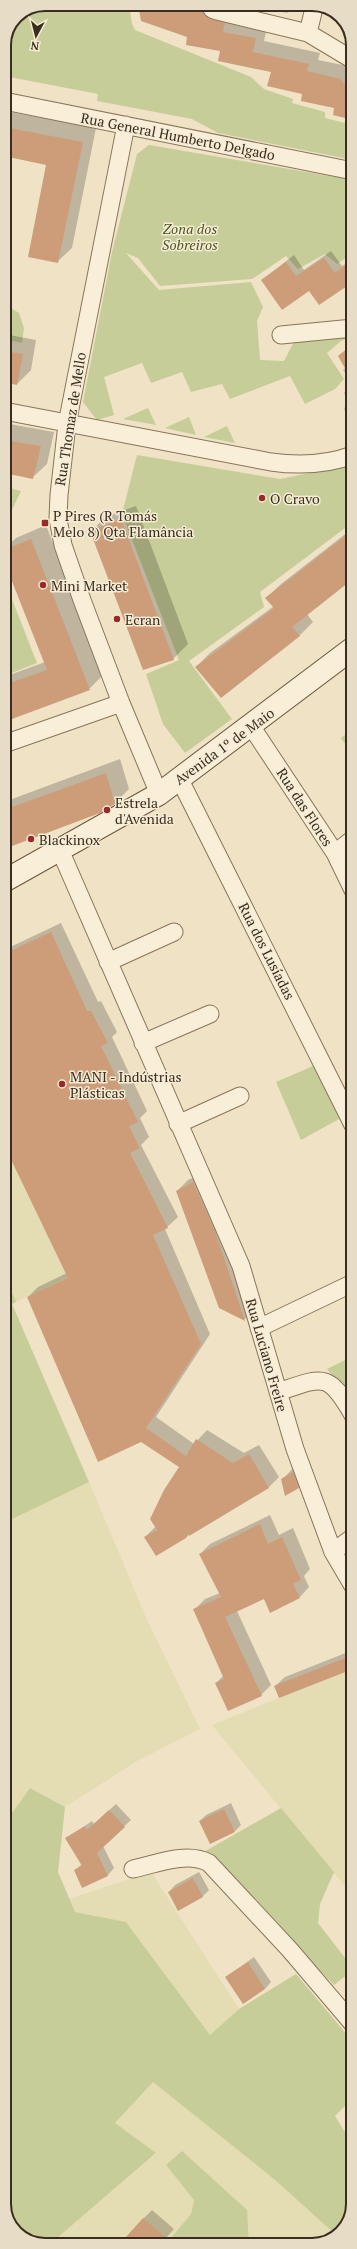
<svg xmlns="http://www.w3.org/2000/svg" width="357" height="2249" viewBox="0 0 357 2249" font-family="'PT Serif',serif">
<rect width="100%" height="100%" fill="#efe2c5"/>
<path fill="#e4dcb2" d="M4,1144l64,133 -52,25 -12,-29z
M89,1482l59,140 52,107 -63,32 -72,46 -35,-19 -26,36v-301z
M353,1668v228l-141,-171z
M151,1872l88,137 -29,26 -84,-113 -51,-10 -6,-13z
M153,2082l121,97 62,56 -18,10h-69l-2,-35 -81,-45 28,34 -3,15 -26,31h-116l107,-91 -41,-31z"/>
<path fill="#c7cd98" d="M45,4h84l3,20 3,6 116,47 13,12 29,10 -1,4 33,9v6l28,7v35l-135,-27 -26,-14 -95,-18 1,-7 -94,-18v-32l12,-28z
M149,145l204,35v73l-16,11 -12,-10 -27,15 -12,-13 -34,23 -92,7 -22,-28 -12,-5 33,37 92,-8 12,25 -6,14 3,39 24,1 11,-21 58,-8v5l-12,4 -14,12 17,26 -9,10 -30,15 -15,-28 -60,23 -8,-15 -31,8 -9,-20 -31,11 -9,-20 -38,14 10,38 -17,5 -14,-18 29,-150 25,-98z
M4,304l15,9 5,15 -2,15 -18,-4z
M148,408l8,17 -33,-6z
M189,417l7,18 -31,-7z
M227,426l8,17 -31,-6z
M137,455l143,24 73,-15v58l-93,70 4,15 -75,54 43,58 -47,34 -22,-29 -17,-50 33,-14 -57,-146z
M4,487l17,4 -12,25 -5,4z
M4,579l33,84 -33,13z
M353,729v26l-12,-17z
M313,1066l28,52 -40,22 -25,-58z
M4,1273l12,29 -4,2 77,178 -85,41z
M353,1356v34l-6,4 -20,-25z
M30,1788l35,19 -7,65 17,40 51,10 84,113 29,-26 57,-35 57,68v56l-18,18 18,29v59l-10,27 -7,4 -62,-56 -121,-97 -38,41 41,30 -107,92h-10l-23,-12 -12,-23v-386z
M281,1808l53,64 -14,32 -2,19 35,45v2l-19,15 -132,-132z
M182,2151l65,59 2,35h-84l26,-31 3,-14 -28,-35z"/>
<path fill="#0003" d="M139,4h64l64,23 -3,14 56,12 -2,7 34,7 1,52 -18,-11 -32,-15 -31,-22 -83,-35z
M249,4h47l-9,9z
M342,17l2,5h-3z
M4,111l92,17 -24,120 -15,14 -10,-98 -43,-9z
M331,251l11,15 11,-7v33l-6,-8 -38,5 -47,-9 32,-25 10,15z
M4,334l32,6 -5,30 -14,14 -13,-3z
M353,343v71l-9,-4 3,-11 -3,-6 4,-6 -1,-12 -4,-5 3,-3 -7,-11z
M4,423l50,9 -7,32 -15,14 -28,-6z
M136,506l52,138 -15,15 -82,-127 14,-15z
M46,525l57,150 -14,14 -85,32v-44l41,-15 -41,-104v-9l12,-11z
M353,528v50l-46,36 6,8 -14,14 -103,31 14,-14 64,-47 -8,-8 15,-14z
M120,759l9,30 -14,14 -111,45v-46z
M61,923l37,79 3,-1 16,31 -5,5 35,74 -7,7 9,19 -8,8 37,72 -13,12 45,105 -54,83 38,27 13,-14 37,23 15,-8 20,32 -10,10 -79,48 -45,2 11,-11 24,-60 -152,-169 10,-10 29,-14 -63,-148v-175z
M205,1172l51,136 -11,11 -26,-12 -42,-116 11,-11z
M293,1468l17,8 -12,11 -16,-7z
M270,1515l9,20 14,-7 17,41 -6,7 5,11 -10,11h-34l-28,13 34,74 -10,10 -45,-12 8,-8 -29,-66 10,-10 15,-6 -20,-39 10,-10z
M353,1650v18l-78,18 10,-9z
M231,1803l10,22 -6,6 -35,-10 6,-6z
M116,1804l15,16 -28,26 11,22 -6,7 -25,12 -8,-17 7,-6 -16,-25 26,-18 2,3z
M199,1872l10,18 -6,6 -24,14 -10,-18 6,-7z
M254,1957l17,25 -6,7 -39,-12z
M152,2210l22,19 -14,16 -17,-26z"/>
<path fill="#cd9d7a" d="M138,4h45l12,3 1,-3h4l5,12 20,7 -2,9 33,6 -3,14 56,12 -2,7 34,8 2,4 10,3v34l-20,-5 1,-7 -33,-7 1,-7 -35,-8 4,-14 -53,-11 2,-10 -34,-6 1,-8 -46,-16z
M4,127l79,15 -25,121 -30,-6 18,-92 -42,-9z
M324,258l11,15 18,-13v22l-34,23 -10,-14 -27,19 -21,-30 25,-18 10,14z
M353,344v38l-15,-26z
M4,351l19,3 -6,31 -13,-3z
M4,440l37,6 -8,33 -29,-6z
M121,519l53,141 -31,10 -53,-139z
M353,530v49l-61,48 8,9 -79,62 -26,-31 79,-59 -9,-10z
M31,539l59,151 -86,32v-37l43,-15 -43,-109v-11z
M106,773l9,31 -15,9 -96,36v-39z
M51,932l36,79h4l17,32 -7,3 37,76 -9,4 11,22 -10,5 38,75 -15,7 48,109 -55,84 40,28 10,-17 37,24 16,-9 20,34 -80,48v-2l-3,4 -30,18 -12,-19 13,-7 -7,-11 14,-29 15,-23 -38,-25 -43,20 -71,-165 41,-19 -64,-133v-191z
M193,1182l22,49 30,90 -26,-13 -43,-117z
M293,1472l6,16 -14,8 -4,-17z
M260,1524l8,20 14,-7 19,43 -8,4 7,14 -30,15 -6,-14 -39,18 37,79 -34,15 -13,-28 9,-4 -31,-70 28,-12 -22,-43z
M353,1655v14l-74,29 -5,-12z
M224,1809l11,23 -25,12 -11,-23z
M109,1810l16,17 -28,26 11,23 -26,12 -8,-18 8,-4 -17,-28 20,-12 2,4z
M193,1878l10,19 -25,14 -10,-19z
M248,1962l17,27 -22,15 -18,-27z
M143,2218l23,20 -6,7h-26l-8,-8z"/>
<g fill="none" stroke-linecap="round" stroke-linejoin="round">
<g stroke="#8a745b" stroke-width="19">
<path id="street" d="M210,4l2,5 5,2 91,22 45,27
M308,33l7,-29
M4,101l349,70
M126,125l-59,299 -8,71 -1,24 5,26 19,55 39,103 38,91
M281,335l72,-7
M4,411l267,51c28,4 55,3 82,-7
M251,726l84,127 18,37
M4,744l117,-41
M179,778l174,347
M60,850l181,416 54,183 38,103 20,34
M335,853l18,-14
M108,962l66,-30
M143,1043l67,-29
M178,1124l62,-28
M259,1328l94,-45
M278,1392c45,-15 50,-21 75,23
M333,1552l20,-15
M133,1869c23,-5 54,-18 76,-6l81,87 63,74"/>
</g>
<g stroke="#6c553e" stroke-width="24">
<path id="secondary" d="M4,881l155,-87 194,-146"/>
</g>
<use href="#street" stroke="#f9efd8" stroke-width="17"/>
<use href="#secondary" stroke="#f9efd8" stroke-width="22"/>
</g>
<g fill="#992a2b" stroke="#f6ecd4" stroke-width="1.5">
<circle cx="262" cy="498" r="4"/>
<rect x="41" y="519" width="8" height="8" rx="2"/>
<circle cx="43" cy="585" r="4"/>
<circle cx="117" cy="619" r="4"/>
<circle cx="107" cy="810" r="4"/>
<circle cx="31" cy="839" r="4"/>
<circle cx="62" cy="1084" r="4"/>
</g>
<g text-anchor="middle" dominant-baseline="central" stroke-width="3" stroke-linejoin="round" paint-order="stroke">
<g font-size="14" fill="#3a2c1f" stroke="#f6ecd4">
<text transform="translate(178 136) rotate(11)">Rua General Humberto Delgado</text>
<text transform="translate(70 419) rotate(-81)">Rua Thomaz de Mello</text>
<text transform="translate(224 746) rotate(-36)">Avenida 1º de Maio</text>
<text transform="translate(305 807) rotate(57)">Rua das Flores</text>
<text transform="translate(267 951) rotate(63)">Rua dos Lusíadas</text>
<text transform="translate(267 1355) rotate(74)">Rua Luciano Freire</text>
</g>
<g font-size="14" font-style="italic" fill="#4a5625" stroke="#f6ecd4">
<text x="190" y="228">Zona dos<tspan x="190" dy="16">Sobreiros</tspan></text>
</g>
<g font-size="14" fill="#3a2c1f" stroke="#f6ecd4" text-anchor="start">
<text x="270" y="498">O Cravo</text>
<text x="53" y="515">P Pires (R Tomás<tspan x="53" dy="16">Melo 8) Qta Flamância</tspan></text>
<text x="51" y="585">Mini Market</text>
<text x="125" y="619">Ecran</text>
<text x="115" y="802">Estrela<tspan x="115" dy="16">d'Avenida</tspan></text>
<text x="39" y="839">Blackinox</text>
<text x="70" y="1076">MANI - Indústrias<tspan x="70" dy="16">Plásticas</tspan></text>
</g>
</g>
<path d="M0 0H357V2249H0ZM45 11H312A34 34 0 0 1 346 45V2204A34 34 0 0 1 312 2238H45A34 34 0 0 1 11 2204V45A34 34 0 0 1 45 11Z" fill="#e7ddc6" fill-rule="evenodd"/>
<path fill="none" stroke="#3a2c1f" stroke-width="2" d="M45 11H312A34 34 0 0 1 346 45V2204A34 34 0 0 1 312 2238H45A34 34 0 0 1 11 2204V45A34 34 0 0 1 45 11Z"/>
<g transform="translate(36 36) rotate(187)" stroke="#f6ecd4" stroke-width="3" paint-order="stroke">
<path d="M0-3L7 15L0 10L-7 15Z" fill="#3a2c1f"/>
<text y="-6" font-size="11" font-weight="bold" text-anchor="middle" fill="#3a2c1f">N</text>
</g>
</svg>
